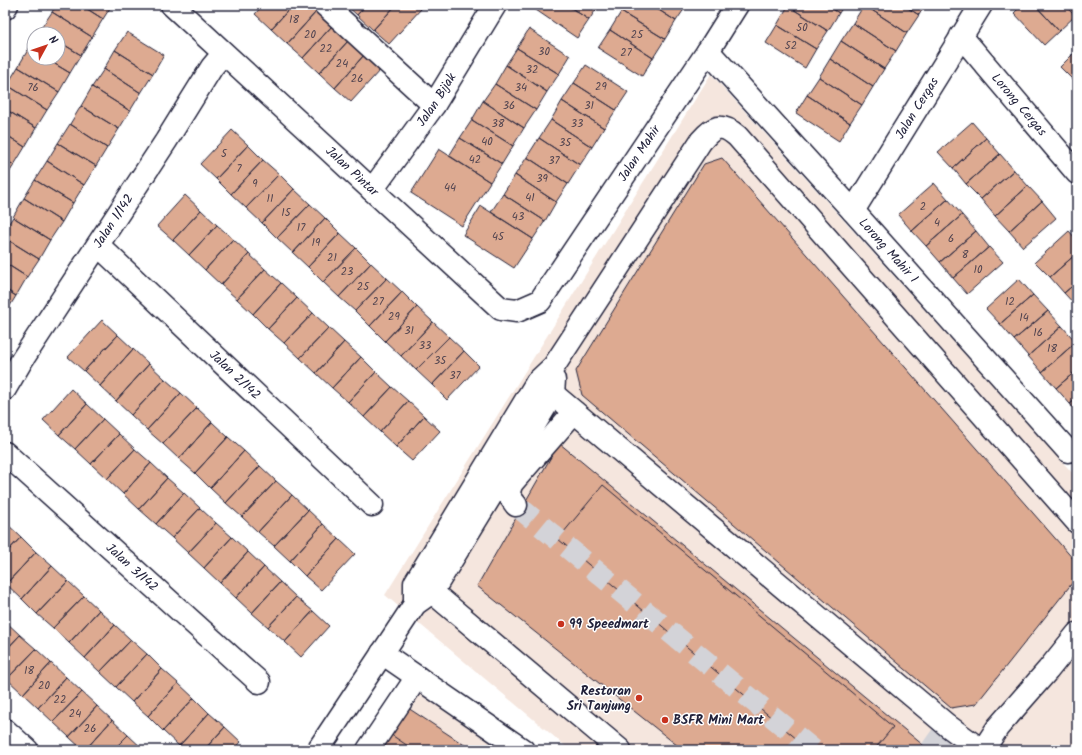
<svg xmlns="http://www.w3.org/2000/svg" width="1082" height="755" viewBox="0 0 1082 755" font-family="Kalam,sans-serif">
<rect width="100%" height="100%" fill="#fff"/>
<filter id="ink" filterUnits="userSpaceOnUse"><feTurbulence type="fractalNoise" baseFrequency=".025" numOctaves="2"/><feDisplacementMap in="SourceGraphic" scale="8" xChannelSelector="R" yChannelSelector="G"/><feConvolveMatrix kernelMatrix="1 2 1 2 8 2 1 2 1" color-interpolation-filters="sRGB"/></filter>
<g filter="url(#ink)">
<path fill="#f5e6de" d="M711,74l366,404v272h-507l-185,-155z
M428,669l99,81h-153z"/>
<path fill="#ddaa91" stroke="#22223b" d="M56,5h25l22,14 -11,18 -40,-25z
M81,5h31l-9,14z
M263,5h30l-22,24 -16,-15z
M293,5h16l7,7 -29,32 -16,-15z
M346,5h20l-9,10z
M366,5h30l-23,25 -16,-15z
M396,5h20l5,4 -32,35 -16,-14z
M535,5h32l22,15 -12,18 -44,-30z
M567,5h32l-10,15z
M625,5h26l25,16 -11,18 -44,-27z
M651,5h36l-11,16z
M789,5h37l13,8 -11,18 -40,-25z
M826,5h18l-5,8z
M864,5h39l16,10 -12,18z
M864,5l43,28 -11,18 -43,-28z
M903,5h22l-6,10z
M1022,5h13l24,26 -15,14 -30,-32z
M1035,5h29l11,11 -16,15z
M1064,5h13v9l-2,2z
M788,6l40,25 -12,18 -39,-24z
M52,12l40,25 -11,18 -23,-14v-7h-11l-7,-4z
M316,12l16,14 -29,32 -16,-14z
M621,12l44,27 -12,19 -43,-28z
M853,23l43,28 -12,18 -43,-28z
M777,25l39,24 -11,19 -39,-25z
M332,26l16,15 -29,32 -16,-15z
M529,29l41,27 -11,18 -42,-26z
M610,30l43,28 -11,18 -44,-28z
M127,32l37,23 -11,19 -38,-24z
M34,40v11l-5,-3z
M58,41l23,14 -11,18 -25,-15h13z
M348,41l16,14 -29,33 -16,-15z
M841,41l43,28 -11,18 -43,-28z
M29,48l5,3v7h11l25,15 -11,19 -41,-25z
M517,48l42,26 -12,18 -41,-27z
M115,50l38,24 -12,19 -37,-24z
M1075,52l2,2v30l-17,-17z
M364,55l16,15 -29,32 -16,-14z
M830,59l43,28 -11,18 -43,-28z
M506,65l41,27 -11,18 -41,-26z
M586,65l42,27 -12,18 -42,-27z
M18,67l41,25 -12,18 -40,-25z
M104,69l37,24 -11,18 -38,-24z
M819,77l43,28 -12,18 -43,-28z
M574,83l42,27 -12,18 -42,-27z
M495,84l41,26 -12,18 -41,-27z
M7,85l40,25 -11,18 -31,-19v-21z
M92,87l38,24 -11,18 -38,-23z
M807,95l43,28 -11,18 -43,-28z
M483,101l41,27 -11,18 -41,-26z
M562,101l42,27 -12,19 -41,-27z
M81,106l38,23 -12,19 -37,-24z
M5,109l31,19 -11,19 -20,-13z
M472,120l41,26 -11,18 -42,-26z
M551,120l41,27 -12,18 -41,-27z
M972,122l14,16 -33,30 -15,-16z
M70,124l37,24 -11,18 -38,-23z
M232,130l16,15 -32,34 -16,-15z
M5,134l20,13 -11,18 -9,-5z
M460,138l42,26 -12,18 -41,-26z
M539,138l41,27 -12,19 -41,-27z
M986,138l14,16 -34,30 -13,-16z
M58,143l38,23 -12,19 -37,-24z
M248,145l15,15 -32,34 -15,-15z
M439,149l51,33 -28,44 -51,-33z
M1000,154l14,16 -33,29 -15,-15z
M527,157l41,27 -12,18 -41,-27z
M722,158l353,403 2,16 -101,127 -25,4 -369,-313 -6,-24 128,-207z
M5,160l9,5 -9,14z
M263,160l16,14 -33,34 -15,-14z
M47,161l37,24 -11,18 -38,-23z
M1014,170l14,16 -33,30 -14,-17z
M279,174l15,15 -32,34 -16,-15z
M515,175l41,27 -11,19 -42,-27z
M35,180l38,23 -11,19 -38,-24z
M934,183l14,16 -36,32 -14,-16z
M1028,186l14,15 -33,30 -14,-15z
M294,189l16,15 -33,34 -15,-15z
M503,194l42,27 -12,18 -42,-27z
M185,195l16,15 -28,30 -16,-14z
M24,198l38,24 -12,18 -37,-23z
M948,199l14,16 -36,31 -14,-15z
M1042,201l14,17 -33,29 -14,-16z
M310,204l15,14 -32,35 -16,-15z
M481,206l52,33 -19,29 -51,-33z
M201,210l16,15 -28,30 -16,-15z
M962,215l14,16 -36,31 -14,-16z
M13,217l37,23 -11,19 -34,-21v-9z
M325,218l15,15 -32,34 -15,-14z
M217,225l16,14 -28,31 -16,-15z
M976,231l13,16 -36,31 -13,-16z
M1069,231l8,9v13l-27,24 -15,-15z
M340,233l16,15 -33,34 -15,-15z
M5,238l34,21 -12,18 -22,-14z
M233,239l16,15 -28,31 -16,-15z
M989,247l14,15 -36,32 -14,-16z
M356,248l15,15 -32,34 -16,-15z
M1077,253v29l-13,11 -14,-16z
M249,254l16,15 -28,30 -16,-14z
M5,263l22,14 -11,19 -11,-7z
M371,263l16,15 -32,33 -16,-14z
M265,269l16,14 -28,31 -16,-15z
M387,278l15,14 -32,34 -15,-15z
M1019,279l14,16 -33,29 -14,-15z
M1077,282v25l-13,-14z
M281,283l16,15 -29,31 -15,-15z
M5,289l11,7 -11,18z
M402,292l15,15 -32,34 -15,-15z
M1033,295l15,16 -34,29 -14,-16z
M297,298l16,15 -29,30 -16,-14z
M417,307l16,15 -32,34 -16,-15z
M1048,311l14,15 -34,30 -14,-16z
M313,313l16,15 -29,30 -16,-15z
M102,320l16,15 -34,36 -16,-14z
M433,322l16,15 -33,33 -15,-14z
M1062,326l14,16 -34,30 -14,-16z
M329,328l15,14 -28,31 -16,-15z
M118,335l15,14 -33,37 -16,-15z
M449,337l15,14 -32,34 -16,-15z
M344,342l17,15 -29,31 -16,-15z
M1076,342l1,2v26l-21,18 -14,-16z
M133,349l16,15 -33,37 -16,-15z
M464,351l15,15 -32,34 -15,-15z
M361,357l15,15 -28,30 -16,-14z
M149,364l16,15 -34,36 -15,-14z
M1077,370v28l-7,6 -14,-16z
M376,372l16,15 -28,30 -16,-15z
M165,379l16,14 -34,37 -16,-15z
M392,387l16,14 -28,31 -16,-15z
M71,389l16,15 -28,31 -16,-15z
M181,393l16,15 -34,36 -16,-14z
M1077,398v14l-7,-8z
M408,401l16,15 -28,31 -16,-15z
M87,404l16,15 -28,30 -16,-14z
M197,408l15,14 -33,37 -16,-15z
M424,416l16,15 -28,30 -16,-14z
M103,419l16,15 -28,30 -16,-15z
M212,422l16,15 -33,36 -16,-14z
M119,434l16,15 -28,30 -16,-15z
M228,437l16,14 -34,37 -15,-15z
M559,443l370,307h-246l-206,-164z
M135,449l16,14 -28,31 -16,-15z
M244,451l16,15 -34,37 -16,-15z
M151,463l16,15 -28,31 -16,-15z
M260,466l16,15 -34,36 -16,-14z
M167,478l17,15 -28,31 -17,-15z
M276,481l16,14 -34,37 -16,-15z
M603,485l290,242 -19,23h-64l-252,-211z
M184,493l16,15 -28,30 -16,-14z
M292,495l16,15 -34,36 -16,-14z
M200,508l16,15 -28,30 -16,-15z
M308,510l15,14 -33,37 -16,-15z
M5,522l16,15 -16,17z
M216,523l16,14 -28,31 -16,-15z
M323,524l16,15 -34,37 -15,-15z
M21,537l15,15 -30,32 -1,-30z
M232,537l16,15 -28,31 -16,-15z
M339,539l16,15 -34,36 -16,-14z
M36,552l16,14 -30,33 -16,-15z
M248,552l16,15 -28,31 -16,-15z
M52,566l16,15 -31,33 -15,-15z
M264,567l16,15 -28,31 -16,-15z
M68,581l16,15 -31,32 -16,-14z
M280,582l16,15 -28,30 -16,-14z
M84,596l15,14 -30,33 -16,-15z
M296,597l17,14 -28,31 -17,-15z
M99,610l16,15 -30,33 -16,-15z
M313,611l16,15 -28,31 -16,-15z
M5,621l15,14 -15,16z
M115,625l16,15 -31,32 -15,-14z
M20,635l16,14 -29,30 -2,-2v-26z
M131,640l16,14 -31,33 -16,-15z
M36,649l15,14 -28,31 -16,-15z
M147,654l15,15 -30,33 -16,-15z
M51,663l15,14 -28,31 -15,-14z
M162,669l16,14 -30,33 -16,-14z
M66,677l16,15 -29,30 -15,-14z
M178,683l16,15 -31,33 -15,-15z
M82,692l15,14 -28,31 -16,-15z
M194,698l15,15 -30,33 -16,-15z
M97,706l15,14 -27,30h-2l-14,-13z
M405,706l67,44h-96z
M209,713l16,14 -21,23h-20l-5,-4z
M112,720l16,15 -15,15h-28z
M225,727l16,15 -7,8h-30z
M390,734l24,16h-34z
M128,735l15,14 -1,1h-29z"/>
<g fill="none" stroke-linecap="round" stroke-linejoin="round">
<path stroke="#d3d3d8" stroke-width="22" stroke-dasharray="22 11" stroke-linecap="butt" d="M516,505l297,245
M931,750l17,-24"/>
<g stroke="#22223b" stroke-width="25">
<g id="minor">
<path id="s1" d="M172,5l329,304 16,2 23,-10 168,-250 29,-46"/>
<path d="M325,5l109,100"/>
<path d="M5,8l2,-3"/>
<path id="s2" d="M961,36l116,137"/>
<path id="s3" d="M708,51l145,160 215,240"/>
<path id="s4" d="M372,190l62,-85 61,-100"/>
<path id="s5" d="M853,211l128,-206"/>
<path id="s6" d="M98,245l274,260"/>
<path d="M537,382l16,12 395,332 33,24"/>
<path id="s7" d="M5,389l17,-29 144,-219 46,-74 11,-13"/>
<path id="s8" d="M5,453l254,229"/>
<path d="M516,505c-7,-9 -9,-11 -4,-22l62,-71"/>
<path d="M419,586l13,6 188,158"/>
<path d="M415,604v-21l122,-201 17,-16 147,-225c12,-14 20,-19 36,-5l340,386"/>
<path d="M382,653l141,97"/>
<path d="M5,730l22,20"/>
<path d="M318,750l97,-146 17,-12 121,-198 1,-14"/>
<path d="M368,750l49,-73"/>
<path d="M983,750l15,-23 50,-57 29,-36"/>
</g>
</g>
<use href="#minor" stroke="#fff" stroke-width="22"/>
</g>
</g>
<g fill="#c8321e" stroke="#fff" stroke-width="1.5">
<circle cx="561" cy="624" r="4"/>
<circle cx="639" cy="698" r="4"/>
<circle cx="665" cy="720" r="4"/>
</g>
<g text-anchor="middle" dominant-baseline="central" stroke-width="3" stroke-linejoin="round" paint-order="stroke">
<g font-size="11" fill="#514450">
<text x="294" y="20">18</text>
<text x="802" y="28">50</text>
<text x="310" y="35">20</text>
<text x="637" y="35">25</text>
<text x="791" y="46">52</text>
<text x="326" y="49">22</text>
<text x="544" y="52">30</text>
<text x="626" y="53">27</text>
<text x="342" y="64">24</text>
<text x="532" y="70">32</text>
<text x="357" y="79">26</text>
<text x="601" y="87">29</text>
<text x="33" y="88">76</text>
<text x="521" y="88">34</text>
<text x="509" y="106">36</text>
<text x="589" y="106">31</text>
<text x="498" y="124">38</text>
<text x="577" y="124">33</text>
<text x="487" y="142">40</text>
<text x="565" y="143">35</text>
<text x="224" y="154">5</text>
<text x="475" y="160">42</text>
<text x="554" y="161">37</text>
<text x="239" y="169">7</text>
<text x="542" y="179">39</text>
<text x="255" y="184">9</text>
<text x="450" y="188">44</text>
<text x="530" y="198">41</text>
<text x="270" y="199">11</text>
<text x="923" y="207">2</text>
<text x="286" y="213">15</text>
<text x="518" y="217">43</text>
<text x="937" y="223">4</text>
<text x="301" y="228">17</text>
<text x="498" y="237">45</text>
<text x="951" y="239">6</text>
<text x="316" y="243">19</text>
<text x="965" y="255">8</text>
<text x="332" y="258">21</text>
<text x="978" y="270">10</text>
<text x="347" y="272">23</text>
<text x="363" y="287">25</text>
<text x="378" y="302">27</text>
<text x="1010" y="302">12</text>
<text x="394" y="317">29</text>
<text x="1024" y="318">14</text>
<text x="409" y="331">31</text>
<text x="1038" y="333">16</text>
<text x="425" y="346">33</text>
<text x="1052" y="349">18</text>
<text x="440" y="361">35</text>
<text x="455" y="376">37</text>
<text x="29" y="671">18</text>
<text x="44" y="686">20</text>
<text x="60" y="700">22</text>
<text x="75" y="714">24</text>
<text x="90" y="729">26</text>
</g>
<g font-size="13" fill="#22223b" stroke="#fff">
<text stroke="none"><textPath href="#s4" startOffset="111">Jalan Bijak</textPath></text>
<text stroke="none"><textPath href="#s2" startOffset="90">Lorong Cergas</textPath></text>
<text stroke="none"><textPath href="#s5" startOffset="121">Jalan Cergas</textPath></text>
<text stroke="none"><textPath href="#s1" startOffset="667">Jalan Mahir</textPath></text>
<text stroke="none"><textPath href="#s1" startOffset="245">Jalan Pintar</textPath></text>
<text stroke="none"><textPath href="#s7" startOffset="200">Jalan 1/142</textPath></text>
<text stroke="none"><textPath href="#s3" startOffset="269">Lorong Mahir 1</textPath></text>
<text stroke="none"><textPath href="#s6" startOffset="189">Jalan 2/142</textPath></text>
<text stroke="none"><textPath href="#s8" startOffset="171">Jalan 3/142</textPath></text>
</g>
<g font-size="13" font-weight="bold" fill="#22223b" stroke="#fff" text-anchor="start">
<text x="569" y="624">99 Speedmart</text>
<text x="631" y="691" text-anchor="end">Restoran<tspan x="631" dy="15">Sri Tanjung</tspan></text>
<text x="673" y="720">BSFR Mini Mart</text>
</g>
</g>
<rect width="1082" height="755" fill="none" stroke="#fff" stroke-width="20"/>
<rect x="10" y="10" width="1062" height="735" fill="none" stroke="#22223b" stroke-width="1.5" filter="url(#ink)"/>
<g transform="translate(46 46) rotate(50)"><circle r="19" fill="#ffffff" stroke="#a7a7b1"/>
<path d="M0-3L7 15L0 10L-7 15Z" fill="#c8321e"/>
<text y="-6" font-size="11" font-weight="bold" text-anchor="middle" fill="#22223b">N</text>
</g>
</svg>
